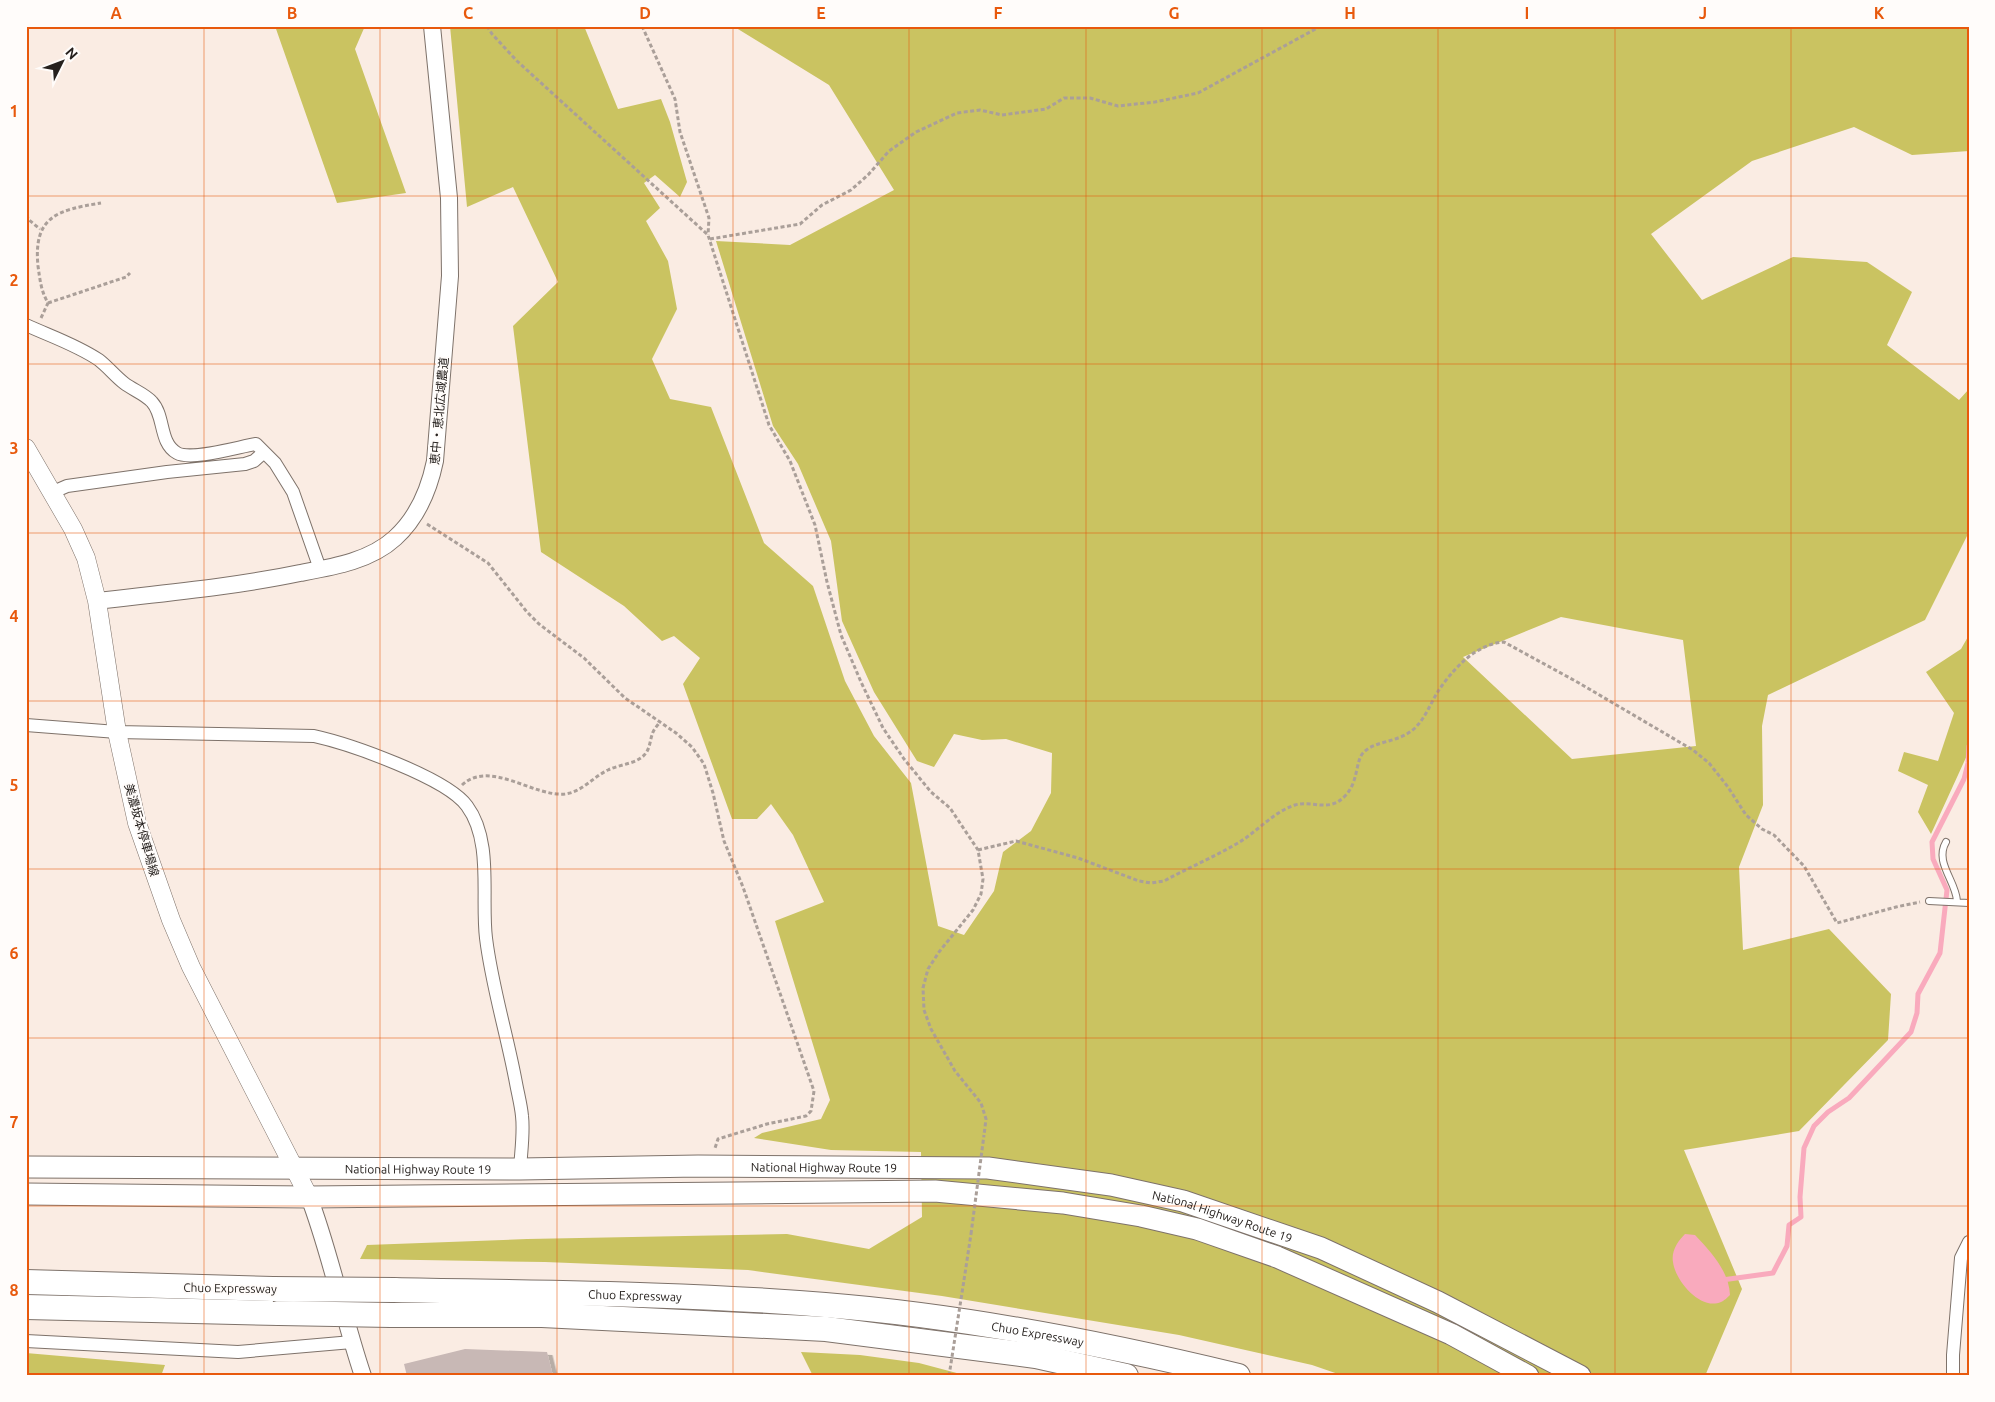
<svg xmlns="http://www.w3.org/2000/svg" width="1995" height="1402" viewBox="0 0 1995 1402" font-family="Ubuntu,'Noto Sans JP',sans-serif">
<defs>
<filter id="shadow"><feDropShadow dx="5.5" dy="3" stdDeviation="0" flood-color="#0004"/></filter>
</defs>
<rect width="100%" height="100%" fill="#faece3"/>
<path fill="#cac361" fill-rule="evenodd" d="M275,26h90l-10,23 51,144 -69,10z
M450,26h134l34,83 43,-10 9,23 17,60 -7,15 -25,-22 -11,8 16,25 -14,13 22,40 9,48 -25,50 18,40 41,8 53,136 49,43 32,95 29,55 37,47 27,143 26,9 30,-44 9,-39 28,-21 20,-38 1,-40 -46,-14 -24,1 -28,-6 -20,33 -17,-6 -43,-69 -32,-71 -11,-80 -33,-77 -25,-38 -57,-185 74,4 104,-55 -65,-105 -96,-59h1236v125l-57,4 -58,-28 -102,34 -101,73 51,66 91,-43 74,5 45,30 -25,53 72,55 10,-11v143l-44,88 -157,75 -6,31 1,79 -24,62 4,83 86,-21 62,65 -3,46 -89,91 -115,19 58,139 -37,87h-361l-32,-11 -133,-30 -237,-39 -194,-26 -203,-8 -185,-3 7,-14 160,-6 260,-5 82,15 53,-32 -1,-65 -90,-2 -77,-12 8,-5 59,-14 9,-19 -55,-179 49,-19 -31,-67 -22,-31 -14,15h-25l-49,-135 17,-26 -26,-22 -12,5 -38,-35 -83,-54 -28,-226 45,-44 -45,-95 -46,20zM1561,617l122,23 13,106 -124,13 -109,-102z
M1969,635v116l-38,83 -13,-22 10,-27 -30,-14 6,-19 34,9 16,-48 -28,-41 35,-23z
M801,1352l59,3 59,8 49,13h-155z
M26,1353l139,12 -4,11h-135z"/>
<path fill="#f9aabd" d="M1685,1234l10,1c16,17 34,36 35,60 -2,2 -6,6 -9,7 -21,9 -46,-22 -48,-40 -2,-11 5,-21 12,-28z"/>
<g fill="none" stroke-linecap="round" stroke-linejoin="round">
<path stroke="#f9aabd" stroke-width="5" d="M1722,1280l51,-7 14,-27 2,-21 12,-8 -1,-20 4,-49 10,-22 14,-14 21,-14 62,-66 6,-19 1,-19 22,-41 7,-63 -14,-31 -1,-17 32,-63 4,-16 1,-17"/>
</g>
<path fill="#c8b8b5" filter="url(#shadow)" d="M465,1349l82,3 6,24h-146l-3,-12z"/>
<g fill="none" stroke-linecap="round" stroke-linejoin="round">
<g stroke="#7e726a" stroke-width="8">
<path id="service" d="M1946,842c-12,20 10,39 11,59
M1929,901l40,2"/>
</g>
<g stroke="#7e726a" stroke-width="14">
<path id="minor" d="M26,325c24,11 51,20 73,35 9,7 16,16 25,23 9,7 21,11 28,19 13,14 7,41 25,51 14,8 61,-6 79,-9l19,19 18,29 27,77
M51,493l16,-7 100,-14 78,-8 9,-3 10,-9
M26,725l91,7 197,4c36,8 133,42 153,70 26,35 14,91 19,132 6,49 21,96 30,145 2,11 5,22 6,33 2,17 -1,36 -2,53
M26,1341l212,11 114,-10
M1953,1376v-21l8,-97 8,-16"/>
</g>
<g stroke="#7e726a" stroke-width="18">
<path id="tertiary" d="M97,601c68,-8 136,-14 203,-28 33,-6 70,-12 95,-35 22,-20 34,-48 40,-77l15,-185 -1,-78 -17,-172
M309,1197c22,58 34,120 54,179"/>
</g>
<g stroke="#7e726a" stroke-width="19">
<path id="secondary" d="M26,448l47,81 13,29 11,43 20,131 20,91 34,97 20,47 118,230"/>
</g>
<g stroke="#7e726a" stroke-width="23">
<g id="trunk">
<path id="s1" d="M26,1167l494,2 178,-3 290,2 123,17 72,16 138,47 117,54 142,74"/>
<path d="M26,1194l283,3 626,-6 128,12 78,13 56,13 80,28 174,77 77,42"/>
</g>
</g>
<g stroke="#7e726a" stroke-width="26">
<g id="motorway">
<path d="M26,1282l247,7"/>
<path id="s2" d="M394,1290c144,3 288,3 431,15 139,11 277,38 413,71"/>
<path d="M26,1307l253,6"/>
<path d="M391,1315h151l284,14 210,27 90,20"/>
</g>
</g>
<path stroke="#aa9f99" stroke-width="3" stroke-dasharray="4 2.5" stroke-linecap="butt" d="M487,26l5,8 25,27 191,174 61,190 21,36 25,64 12,57 14,53 20,47 22,46 21,31 27,33 19,16 28,42 5,29 -2,15 -8,16 -34,42 -11,17 -5,19 1,22 7,19 24,42 26,32 5,16 -2,16
M642,26l33,73 5,33 29,86 -1,17
M26,215l3,5 11,9
M710,239l90,-15 22,-19 29,-15 17,-15 21,-24 27,-19 41,-19 23,-3 22,5 44,-6 18,-11h26l28,8 37,-4 43,-9 123,-67
M48,303l78,-26 4,-4
M41,318l7,-15c-7,-12 -8,-23 -10,-37 -5,-50 20,-56 63,-63
M427,524l61,39 39,49 12,12 45,34 41,40 51,35 16,14 12,17 9,29 11,48 19,46 71,204 -3,20 -5,5 -39,8 -49,15 -3,9
M462,785c28,-26 71,12 103,9 17,-2 28,-17 43,-24 12,-6 30,-6 38,-17 4,-6 4,-12 6,-18 1,-5 5,-9 8,-13
M978,850l38,-9 62,17 61,23 12,2 13,-2c24,-13 50,-24 74,-38 19,-11 35,-31 57,-38 18,-5 34,8 50,-9 14,-14 10,-36 19,-44 12,-12 35,-9 51,-24 10,-10 15,-23 22,-35 15,-23 38,-49 67,-51l75,41 114,67 16,13 19,24 18,28 16,14 12,6 30,31 33,57 59,-16 24,-5
M964,1280l7,-46"/>
<use href="#service" stroke="#fff" stroke-width="6"/>
<use href="#minor" stroke="#fff" stroke-width="12"/>
<use href="#tertiary" stroke="#fff" stroke-width="16"/>
<use href="#secondary" stroke="#fff" stroke-width="18"/>
<use href="#trunk" stroke="#fff" stroke-width="21"/>
<use href="#motorway" stroke="#fff" stroke-width="24"/>
<g stroke="#7e726a" stroke-width="26" stroke-linecap="butt">
<path id="motorway-bridge" d="M273,1289l121,1
M279,1313l112,2"/>
</g>
<path stroke="#aa9f99" stroke-width="3" stroke-dasharray="4 2.5" stroke-linecap="butt" d="M971,1234l13,-99
M949,1376l15,-96"/>
<use href="#motorway-bridge" stroke="#fff" stroke-width="24"/>
</g>
<path fill="none" stroke="#e8590c" stroke-width="1" stroke-opacity="0.55" d="M204,26v1350M380,26v1350M557,26v1350M733,26v1350M909,26v1350M1086,26v1350M1262,26v1350M1438,26v1350M1615,26v1350M1791,26v1350M26,196h1943M26,364h1943M26,533h1943M26,701h1943M26,869h1943M26,1038h1943M26,1206h1943"/>
<g text-anchor="middle" dominant-baseline="central" stroke-width="4" stroke-linejoin="round" paint-order="stroke">
<g font-size="12" fill="#26211e" stroke="#fffcfa">
<text transform="translate(439 411) rotate(-85)">恵中・恵北広域農道</text>
<text transform="translate(142 830) rotate(74)">美濃坂本停車場線</text>
<text stroke="none"><textPath href="#s1" startOffset="798">National Highway Route 19</textPath></text>
<text stroke="none"><textPath href="#s1" startOffset="392">National Highway Route 19</textPath></text>
<text stroke="none"><textPath href="#s1" startOffset="1202">National Highway Route 19</textPath></text>
<text transform="translate(230 1288) rotate(1)">Chuo Expressway</text>
<text stroke="none"><textPath href="#s2" startOffset="241">Chuo Expressway</textPath></text>
<text stroke="none"><textPath href="#s2" startOffset="646">Chuo Expressway</textPath></text>
</g>
</g>
<rect width="1995" height="1402" fill="none" stroke="#fffcfa" stroke-width="55"/>
<g transform="translate(62 62) rotate(48)" stroke="#fffcfa" stroke-width="4" paint-order="stroke">
<path d="M0-4L9 19L0 12L-9 19Z" fill="#26211e"/>
<text y="-8" font-size="14" font-weight="bold" text-anchor="middle" fill="#26211e">N</text>
</g>
<rect x="28" y="28" width="1940" height="1346" fill="none" stroke="#e8590c" stroke-width="2"/>
<g font-size="16" text-anchor="middle" font-weight="bold" fill="#e8590c">
<text x="116" y="19">A</text>
<text x="292" y="19">B</text>
<text x="468" y="19">C</text>
<text x="645" y="19">D</text>
<text x="821" y="19">E</text>
<text x="998" y="19">F</text>
<text x="1174" y="19">G</text>
<text x="1350" y="19">H</text>
<text x="1527" y="19">I</text>
<text x="1703" y="19">J</text>
<text x="1879" y="19">K</text>
<text x="14" y="117">1</text>
<text x="14" y="286">2</text>
<text x="14" y="454">3</text>
<text x="14" y="622">4</text>
<text x="14" y="791">5</text>
<text x="14" y="959">6</text>
<text x="14" y="1128">7</text>
<text x="14" y="1296">8</text>
</g>
</svg>
